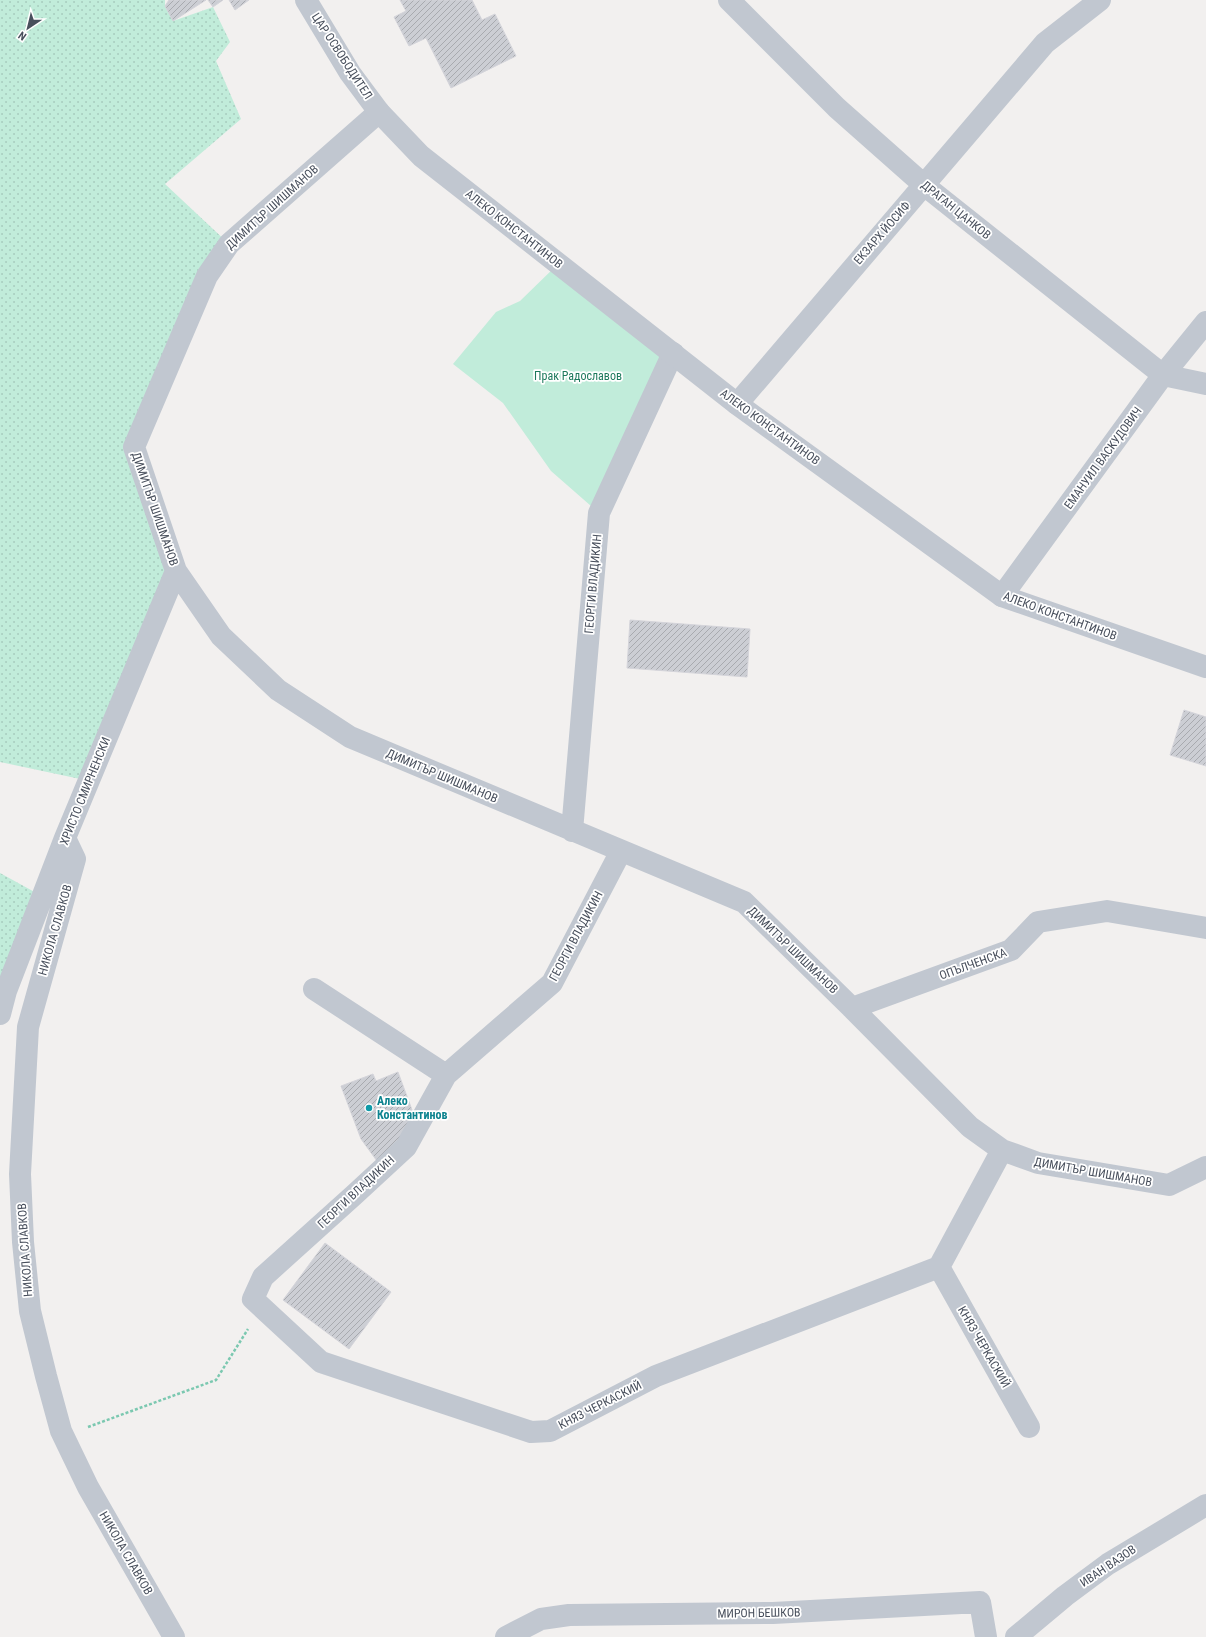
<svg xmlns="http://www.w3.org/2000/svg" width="1206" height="1637" viewBox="0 0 1206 1637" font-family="'Roboto Condensed',sans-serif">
<defs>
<pattern id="grass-dots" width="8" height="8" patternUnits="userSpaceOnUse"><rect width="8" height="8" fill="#c1ecda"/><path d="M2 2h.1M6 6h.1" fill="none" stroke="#a7ccbe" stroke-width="1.8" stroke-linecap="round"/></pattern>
<pattern id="building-hatch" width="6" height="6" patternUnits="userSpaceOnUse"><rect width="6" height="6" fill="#ccced4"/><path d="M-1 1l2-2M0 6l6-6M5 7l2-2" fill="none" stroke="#a8aaaf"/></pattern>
</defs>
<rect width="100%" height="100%" fill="#f2f0ef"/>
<path fill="url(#grass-dots)" d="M0,0h165v6l8,15 40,-14 17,35 -14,19 25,58 -76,65 64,60 -95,203 42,124 -91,209 -85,-18z
M0,873l40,22 -40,119z"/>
<path fill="#c1ecda" d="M558,264l115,89 -74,160 -48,-42 -48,-68 -50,-39 43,-52 24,-11z"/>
<path fill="url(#building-hatch)" stroke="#d4d4da" d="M169,0h37l-33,21 -8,-15z
M208,0h15l-10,7z
M229,0h20l-14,10z
M400,0h72l10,20 13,-6 21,42 -65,32 -25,-50 -17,8 -15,-29 12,-6z
M630,620l120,9 -3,48 -120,-9z
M1184,710l22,7v49l-36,-11z
M398,1072l17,46 -10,17 -28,26 -16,-22 -20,-53 32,-12 3,7z
M325,1243l66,49 -42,57 -66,-49z"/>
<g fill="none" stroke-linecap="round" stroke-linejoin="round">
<path stroke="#7bc8b0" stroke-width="2.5" stroke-dasharray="3 2" stroke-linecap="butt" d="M88,1427l128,-47 32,-51"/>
<path stroke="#c1c7d0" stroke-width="22" d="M729,0l108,108 87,77 239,190 43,9
M379,112l-150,132 -22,32 -73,171 42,124 45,65 57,54 72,47 394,165 108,106 118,119 32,23 36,13 131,22 37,-18
M737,404l308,-361 55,-43
M1002,596l161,-221 43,-53
M572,831l27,-318 74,-160
M65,838l10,21 -47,168 -8,147 3,68 7,69 16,65 15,55 27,56 86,150
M314,989l132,86 106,-92 69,-132
M852,1008l159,-58 27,-28 69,-11 99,17
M0,1014l6,-23 59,-153 111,-267
M446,1075l-40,72 -52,48 -91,82 -10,22 68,63 210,70 19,-1 106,-55 283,-109
M1002,1150l-63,117 90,160
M506,1637l35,-18 28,-4 204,-2 207,-11 6,35
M1016,1637l49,-41 43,-32 98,-59"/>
<path stroke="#c1c7d0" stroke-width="22" d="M306,0l44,73 29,39 42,44 316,248 265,192 204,71"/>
</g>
<circle fill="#0f9aa8" stroke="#fff" stroke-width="1.5" cx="369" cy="1108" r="4"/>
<g text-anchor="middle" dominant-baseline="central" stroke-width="3.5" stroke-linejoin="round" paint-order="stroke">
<g font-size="12" fill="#484f5c" stroke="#fff">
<text transform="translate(342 56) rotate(57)">ЦАР ОСВОБОДИТЕЛ</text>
<text transform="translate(272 207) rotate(-42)">ДИМИТЪР ШИШМАНОВ</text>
<text transform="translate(956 210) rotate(39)">ДРАГАН ЦАНКОВ</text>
<text transform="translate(514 229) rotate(38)">АЛЕКО КОНСТАНТИНОВ</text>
<text transform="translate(882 233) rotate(-49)">ЕКЗАРХ ЙОСИФ</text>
<text transform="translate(770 427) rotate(36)">АЛЕКО КОНСТАНТИНОВ</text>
<text transform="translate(1103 458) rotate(-54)">ЕМАНУИЛ ВАСКУДОВИЧ</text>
<text transform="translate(155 509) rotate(71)">ДИМИТЪР ШИШМАНОВ</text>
<text transform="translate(593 584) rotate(-85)">ГЕОРГИ ВЛАДИКИН</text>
<text transform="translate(1060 616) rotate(20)">АЛЕКО КОНСТАНТИНОВ</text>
<text transform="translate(442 776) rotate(23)">ДИМИТЪР ШИШМАНОВ</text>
<text transform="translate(85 791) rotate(-68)">ХРИСТО СМИРНЕНСКИ</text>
<text transform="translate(55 930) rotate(-74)">НИКОЛА СЛАВКОВ</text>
<text transform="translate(576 936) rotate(-62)">ГЕОРГИ ВЛАДИКИН</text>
<text transform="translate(793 950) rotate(44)">ДИМИТЪР ШИШМАНОВ</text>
<text transform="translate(973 964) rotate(-20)">ОПЪЛЧЕНСКА</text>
<text transform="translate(1093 1172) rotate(10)">ДИМИТЪР ШИШМАНОВ</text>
<text transform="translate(356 1192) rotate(-43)">ГЕОРГИ ВЛАДИКИН</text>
<text transform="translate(25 1250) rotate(-94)">НИКОЛА СЛАВКОВ</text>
<text transform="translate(984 1347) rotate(60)">КНЯЗ ЧЕРКАСКИЙ</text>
<text transform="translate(600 1405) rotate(-27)">КНЯЗ ЧЕРКАСКИЙ</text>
<text transform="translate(126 1553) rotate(60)">НИКОЛА СЛАВКОВ</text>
<text transform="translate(1108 1566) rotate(-34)">ИВАН ВАЗОВ</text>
<text transform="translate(759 1613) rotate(-1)">МИРОН БЕШКОВ</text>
</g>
<g font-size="12" fill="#1d795c" stroke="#fff">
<text x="578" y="376">Прак Радославов</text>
</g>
<g font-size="12" font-weight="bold" fill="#0d838f" stroke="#fff" text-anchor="start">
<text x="377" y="1101">Алеко<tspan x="377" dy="14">Константинов</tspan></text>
</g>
</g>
<g transform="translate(28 28) rotate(215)" stroke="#ffffff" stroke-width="3" paint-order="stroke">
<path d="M0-3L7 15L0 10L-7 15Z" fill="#484f5c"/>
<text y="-6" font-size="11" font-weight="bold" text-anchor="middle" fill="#484f5c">N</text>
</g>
</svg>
